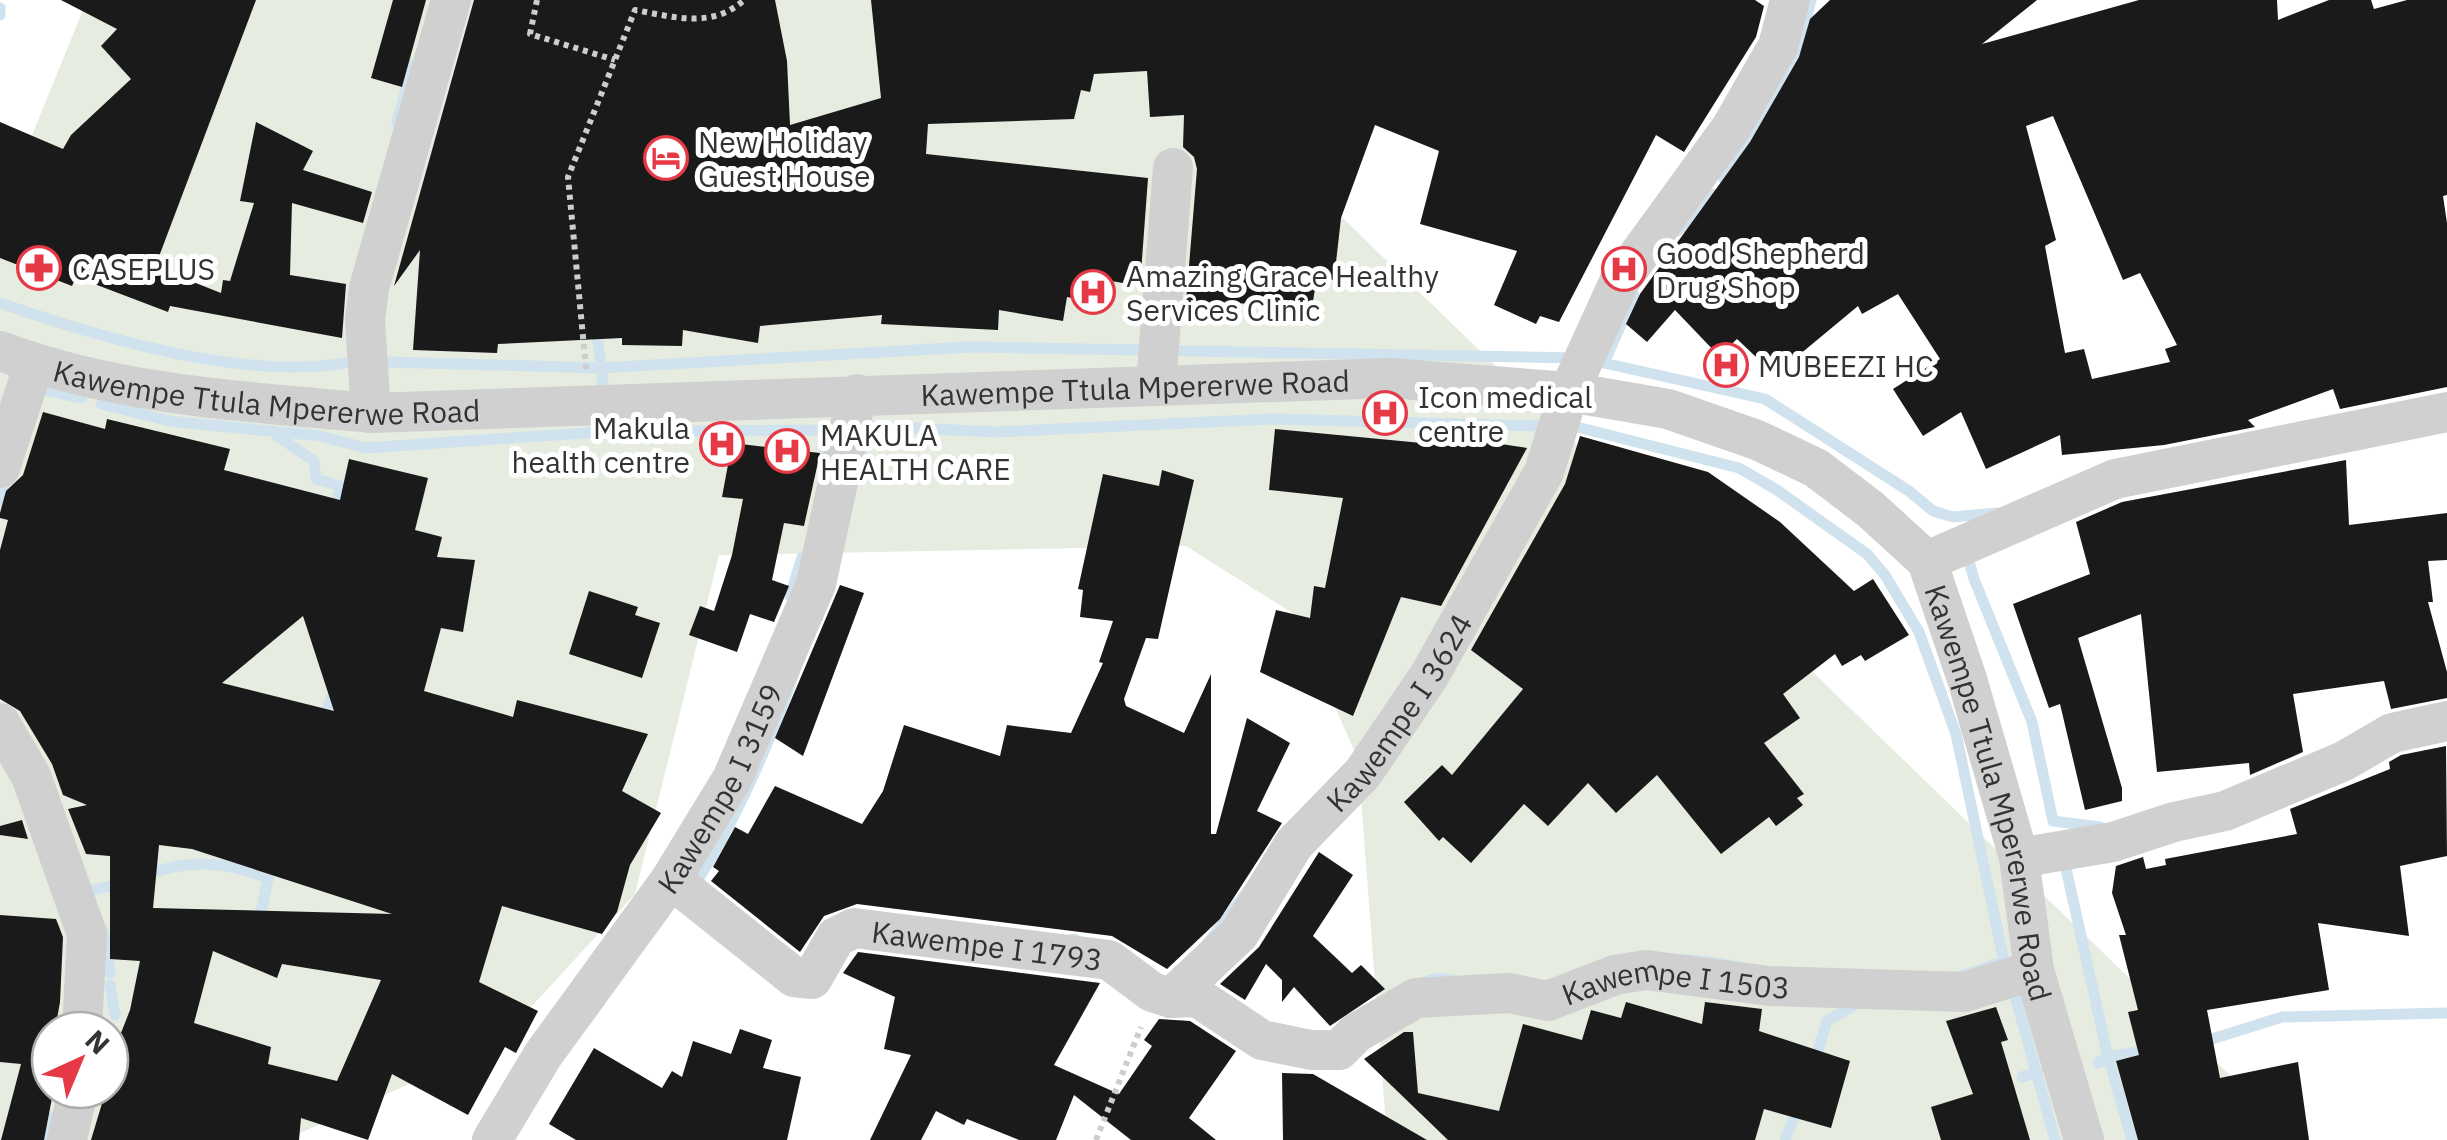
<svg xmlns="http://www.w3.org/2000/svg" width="2447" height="1140" viewBox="0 0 2447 1140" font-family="'IBM Plex Sans',sans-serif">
<rect width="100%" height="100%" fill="#fff"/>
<path fill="#e6ecdf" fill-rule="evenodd" d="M87,0h1030l1180,1140h-910l-29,-381 -64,-145 -108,-68 -467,9 -84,339 -138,150 -212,96h-285v-948l24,-37zM50,1030h60v60h-60z"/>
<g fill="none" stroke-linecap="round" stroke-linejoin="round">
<path stroke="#cfe2ee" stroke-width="11" d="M0,8v7
M397,123l16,-59
M1724,179l74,-126 13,-53
M1678,231l36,-37
M1634,295l-30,68 161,36 144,92 24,20 20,6 44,-4
M0,303c98,34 252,81 355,58l245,7 370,-21 606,11
M596,325l7,59
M38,397l2,-8 41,9
M101,404l68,17 151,15 46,12 233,-16 229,-2 -3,26
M1274,419l266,7 -1,34 -8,22 -42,84 -17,19 -27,50 -112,158 -38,36 -114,149 -8,7 -8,-1 -91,-45 -31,7 -81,-16 -25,6 -86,-13 -18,9 -24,42 -60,-38 -55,-50c89,-139 129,-302 175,-460l127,6z
M1565,424l174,44 38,22 90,64 18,21 34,57 37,102 48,227c-54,22 -120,35 -179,24 -56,-11 -115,-29 -173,-25 -43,3 -84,23 -126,29 -14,2 -33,2 -46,0 -13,-2 -31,-13 -44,-10 -39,8 -63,43 -94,63 -35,23 -118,-29 -142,-55l36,-38 76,-114 41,-35 107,-163 16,-39 7,-9 15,-6 16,-29 1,-16z
M277,436l37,25 2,18 25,7 -7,27
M0,501l7,-27
M1973,554l-5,4 6,21 58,143 21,99 47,6
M790,596l12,-39
M321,723l16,-37
M2073,862l-8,2 43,193 24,83
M146,875c44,-17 79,-13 122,3
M92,890l32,-7
M258,926l14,-65
M103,930l7,43
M110,985l5,30
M2007,994l7,-2 41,148
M2200,1038l12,1 70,-22 165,-4
M1815,1061l12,-40 29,-17
M2098,1063l10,-6 41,-7
M2022,1077l16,-5
M45,1140l8,-22
M1785,1140l13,-33"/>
</g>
<path fill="#1a1a1a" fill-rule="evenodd" d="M61,0h195l-101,267 66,26 2,-13 7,1 24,-78 -14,-2 16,-79 57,29 -10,19 69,22 -9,31 -71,-20 -2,72 56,9 -4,54 -172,-32 -2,6 -92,-35 -4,9 -72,-28v-136l63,27 8,-14 60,-56 -30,-33 16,-17z
M393,0h33l-24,87 -31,-9z
M474,0h301l12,61 3,64 91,-27 -10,-98h884l9,6 -8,31 -72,115 -28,-17 -97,187 -19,-6 -4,8 -42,-19 23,-54 -97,-27 19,-73 -64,-26 -34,93 -7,62 -17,-3 -5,30 -30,-6v5l-47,-3 -1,5 -48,-6 11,-133 -3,-12 -11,-10 1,-32 -34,2 -3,-46 -53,3 -4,18 -9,-2 -7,29 -146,5 -2,30 222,24 -8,108 -46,-8 -6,24 -21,-5 -4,24 -64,-11 -1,20 -117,-6 1,-9 -122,11 -2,17 -75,-13 -1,16 -60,-1v-7l-124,6 -1,9 -84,-3 7,-100 -26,36z
M1830,0h207l-55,44 157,-44h138l1,20 51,-20h42l3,9 33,-9h40v195l-4,1 4,27v164l-107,22 -7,-20 -85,31 7,7 -91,18 -102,10 -2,-20 -74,34 -25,-57 -38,24 -30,-47 47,-30 -42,-65 -36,20 -4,-8 -83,69 -38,-36 -18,17 -44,-46 -28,32 -21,-18 14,-30 110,-152 49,-85 11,-38zM2053,116l70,164 17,-7 37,72 -12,4 5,13 -78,17 -8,-30 -19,4 -20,-107 11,-6 -30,-114z
M43,412l62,17 2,-10 123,30 -6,21 116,30 9,-41 79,19 -13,52 27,7 -5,20 38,3 -12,72 -22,-4 -17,63 89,26 4,-17 131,34 -26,57 39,22 -31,52 -13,47 -15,22 -100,-28 -23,76 59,29 -22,42 -11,-6 -37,68 -76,-41 -24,66 -67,-22 -2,22h-208l15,-50h4v-29l20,-51 10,-49 -30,-2v-103l-24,-2 -18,-45 19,-4 -24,-10 -11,-31 -32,-53 -20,-12v-149l8,-30 -8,-2v-5l6,-22 17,-16zM303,616l31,95 -112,-28zM159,845l33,4 200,65 -239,-6zM213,951l64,27 5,-14 99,16 -44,101 -69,-17 3,-17 -77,-24z
M1275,429l178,17 1,-9 73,11 -86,158 -40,-9 -48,119 -93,-44 16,-62 34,8 4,-32 11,2 18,-90 -74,-8z
M1580,436l128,36 72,50 74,69 19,-12 36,56 -44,26 -4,-6 -19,11 -7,-12 -52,40 17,24 -36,25 40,51 -7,4 6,7 -27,21 -7,-9 -48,37 -64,-79 -41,38 -28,-30 -40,43 -24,-22 -53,59 -28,-26 -4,4 -35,-39 38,-37 10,10 71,-86 -52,-39 94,-166z
M732,443l88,10 -16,73 -20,-3 -12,57 17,6 -15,36 -24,-8 -13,38 -48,-17 11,-29 14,5 18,-56 11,-56 -21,-2z
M2346,460l3,65 98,-12v47l-19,1 5,41h-5l19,70v26l-56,11 -7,-28 -91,13 10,58 -53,23 -1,-12 -92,9 -16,-158 -63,24 44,150v13l-37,9 -25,-106 -11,4 -36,-104 77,-30 -14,-52 46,-20z
M1162,470l32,10 -36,159 -12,-1 -22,61 2,7 58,27 27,-59v160h5l31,-116 43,25 -33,68 25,12 -62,96 -53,50 -55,-33 -255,-32 -33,12 -24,36 -89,-71 8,-10 -6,-4 22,-40 13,7 27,-48 87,38 21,-33 21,-66 96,31 7,-31 64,8 32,-70 -4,-1 14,-41 -33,-4 3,-27 -5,-1 25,-115 56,12z
M840,585l24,8 -61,163 -28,-18z
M589,591l49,16 -3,8 25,8 -18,55 -73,-24z
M2446,746l1,110 -47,10 9,70 -91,-13 11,67 -122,20 13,68 78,-16 11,78h-171l-22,-79 23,-6 -11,-43 10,-2 -19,-75h7l-14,-42 4,-27 27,-9 3,12 20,-4 -1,-6 132,-25 -7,-25 100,-40 -1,-7 12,-7z
M22,820l6,19 -28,-4v-9z
M1319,852l34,23 -40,61 39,37 9,-8 24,24 -55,37 -36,-39 -12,15v-22l-16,-16 -21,36 -25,-16 39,-37z
M0,915l56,4 7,18 -3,65 -5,28h-5l2,68 -8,42h-43l20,-76 -21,-2z
M858,952l242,31 -46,82 65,29 33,-48 -8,-6 15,-21 31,2 46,30 -47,67 27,22h-85l-57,-45 -18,45h-37l-52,-21 -3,6 -28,-14 -15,29h-51l41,-85 -27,-6 11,-52 -52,-24z
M1626,1002l76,22 3,-22 57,7 -3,22 91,30 -19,67 -67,-19 -9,31h-307l-84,-81 40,-27h9l5,61 81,18 24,-87 59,16 9,-30 30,8z
M1996,1007l12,33 -7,2 29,98h-89l-10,-33 42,-13 -27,-73z
M740,1029l32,11 -9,28 38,9 -14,63h-211l-27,-16 45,-76 68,40 10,-17 10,6 11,-36 38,13z
M1282,1073l31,1 114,66h-144z"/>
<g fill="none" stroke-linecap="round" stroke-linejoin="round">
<path stroke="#cdcdcd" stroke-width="6" stroke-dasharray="5 5" stroke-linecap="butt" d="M537,0l-7,34 85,26
M586,369l-18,-192 67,-167c39,7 77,19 109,-10
M1096,1140l45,-113"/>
<g stroke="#d0d0d0" stroke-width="40">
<path id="s1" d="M0,351c116,44 248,51 371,62l1019,-35 179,14 99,17 89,31 59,28 54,41 57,52 40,118 52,179 15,112 50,170"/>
<path d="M1156,385l17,-217"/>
<path d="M371,413l-6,-94 4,-31 82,-288"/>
<path d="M0,468l34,-104"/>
<path d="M1927,561l188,-82 332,-67"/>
<path d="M0,723l31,53 56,158 -5,96"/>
<path d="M2019,858l94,-16 61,-20 51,-11 119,-50 48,-28 55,-12"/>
<path id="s2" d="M671,879l123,98 18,2 24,-42 18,-9 255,32 43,32 19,6 26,-1 65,43 49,10h28l17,-17 60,-35 93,-5 39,8 67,-26 31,-5 123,16 196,6 69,-22"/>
<path id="s3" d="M1171,998l68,-64 55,-90 69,-71 66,-97 115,-204 25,-80 50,-110 112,-154 47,-82 12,-46"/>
<path d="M67,1140l11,-50"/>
<path id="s4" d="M492,1140l51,-85 128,-176 61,-100 84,-195 41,-190"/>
</g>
</g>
<defs>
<g id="hotel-ring" transform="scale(2.25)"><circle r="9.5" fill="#fff" stroke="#e63946" stroke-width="1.5"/><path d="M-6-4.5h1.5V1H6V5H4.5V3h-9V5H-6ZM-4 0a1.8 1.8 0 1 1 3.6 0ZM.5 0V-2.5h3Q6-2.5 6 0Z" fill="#e63946"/></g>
<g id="pharmacy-ring" transform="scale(2.25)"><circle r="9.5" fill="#fff" stroke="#e63946" stroke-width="1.5"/><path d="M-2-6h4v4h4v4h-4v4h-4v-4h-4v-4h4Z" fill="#e63946"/></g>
<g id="hospital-ring" transform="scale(2.25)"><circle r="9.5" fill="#fff" stroke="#e63946" stroke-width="1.5"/><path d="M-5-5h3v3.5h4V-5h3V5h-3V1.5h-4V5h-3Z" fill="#e63946"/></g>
</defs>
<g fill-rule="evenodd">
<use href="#hotel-ring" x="666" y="158"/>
<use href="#pharmacy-ring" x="39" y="268"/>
<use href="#hospital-ring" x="1624" y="269"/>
<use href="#hospital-ring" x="1093" y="292"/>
<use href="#hospital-ring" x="1726" y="365"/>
<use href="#hospital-ring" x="1385" y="413"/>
<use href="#hospital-ring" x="722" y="444"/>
<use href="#hospital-ring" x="787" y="451"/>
</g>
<g text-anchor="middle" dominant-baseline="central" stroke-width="10" stroke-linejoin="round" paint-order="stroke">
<g font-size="30" fill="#333" stroke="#fff" text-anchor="start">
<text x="698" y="141">New Holiday<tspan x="698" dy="34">Guest House</tspan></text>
<text x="1656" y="252">Good Shepherd<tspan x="1656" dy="34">Drug Shop</tspan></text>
<text x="72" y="268">CASEPLUS</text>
<text x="1126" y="275">Amazing Grace Healthy<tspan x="1126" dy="34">Services Clinic</tspan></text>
<text x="1758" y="365">MUBEEZI HC</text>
<text x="1418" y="396">Icon medical<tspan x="1418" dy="34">centre</tspan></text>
<text x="690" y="427" text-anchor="end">Makula<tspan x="690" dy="34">health centre</tspan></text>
<text x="820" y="434">MAKULA<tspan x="820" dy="34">HEALTH CARE</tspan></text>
</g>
<g font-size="30" fill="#333" stroke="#fff">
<text stroke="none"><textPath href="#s1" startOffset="1142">Kawempe Ttula Mpererwe Road</textPath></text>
<text stroke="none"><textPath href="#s1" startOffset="272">Kawempe Ttula Mpererwe Road</textPath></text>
<text stroke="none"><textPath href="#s3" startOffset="368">Kawempe I 3624</textPath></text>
<text stroke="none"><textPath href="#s4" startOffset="420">Kawempe I 3159</textPath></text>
<text stroke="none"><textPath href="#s1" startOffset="2222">Kawempe Ttula Mpererwe Road</textPath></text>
<text stroke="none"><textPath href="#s2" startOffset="378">Kawempe I 1793</textPath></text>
<text stroke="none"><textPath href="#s2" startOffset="1115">Kawempe I 1503</textPath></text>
</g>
</g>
<g transform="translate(80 1060) rotate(44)"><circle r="48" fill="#ffffff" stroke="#adadad" stroke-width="2.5"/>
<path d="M0-8L18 38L0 25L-18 38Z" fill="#e63946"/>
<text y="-15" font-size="28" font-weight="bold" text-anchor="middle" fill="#333333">N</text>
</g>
</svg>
